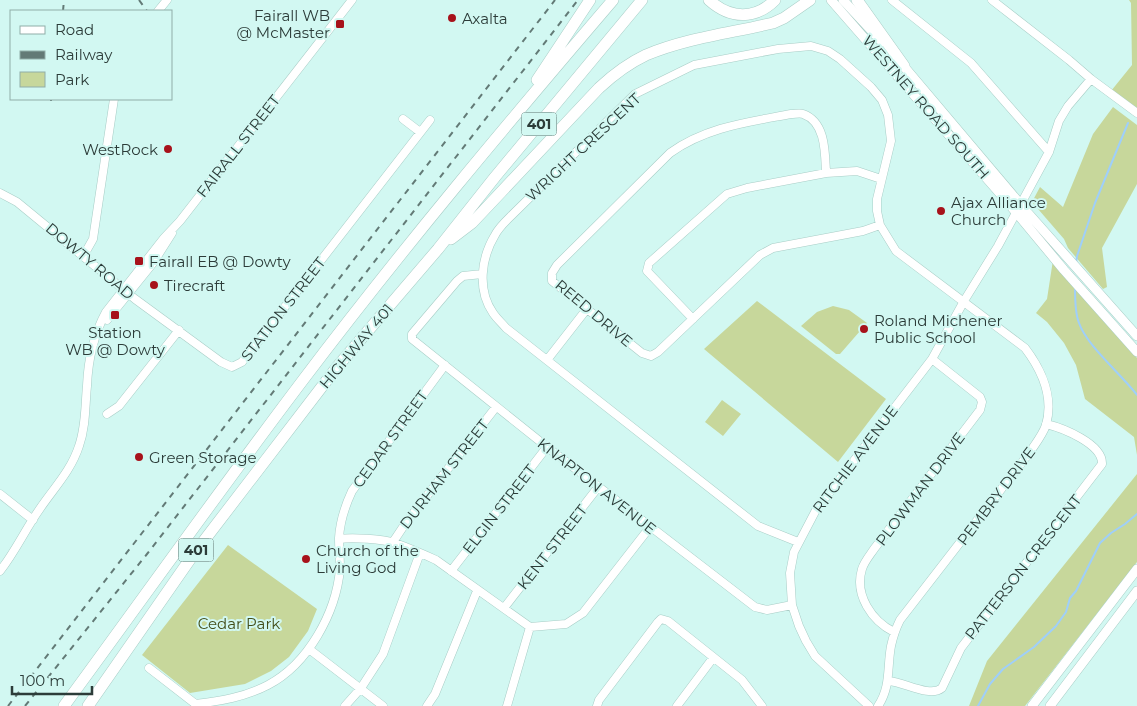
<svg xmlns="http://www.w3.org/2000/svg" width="1137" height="706" viewBox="0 0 1137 706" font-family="Montserrat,sans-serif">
<rect width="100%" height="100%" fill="#d2f8f2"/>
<path fill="#c7d79b" d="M1129,0h8v109l-26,-18 21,-26 -1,-62z
M1113,107l24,18v59l-35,64 5,39 -4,2 -35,-41 -4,-9 -32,-37 8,-15 23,20 30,-73z
M1053,260l84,98v97l-3,-18 -49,-38 -9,-34 -12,-22 -17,-21 -11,-9 11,-14z
M757,301l129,98 -48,63 -134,-113z
M833,306l16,4 18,13 -27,31h-4l-35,-28 16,-14z
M722,400l19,14 -18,22 -18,-14z
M1137,474v88l-112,144h-56l18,-45z
M228,545l89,64 -9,22 -19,26 -18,14 -26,13 -55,9 -48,-38z"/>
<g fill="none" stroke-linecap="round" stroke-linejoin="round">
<path stroke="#9fcffa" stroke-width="2" d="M1076,264l1,-8 18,-53 33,-80
M1075,288c0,11 0,25 4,35 8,23 42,51 58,72
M978,706l12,-22 13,-15 31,-22 22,-21 10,-14 4,-14 6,-7 24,-48 11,-10 14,-9 12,-10"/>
<g stroke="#a8cdc6" stroke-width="9">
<path id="minor" d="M892,0l79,63 78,89
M992,0l77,60 22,19 46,34
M158,11l9,-11
M403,119l17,13
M826,173c-1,-20 0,-51 -23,-59 -3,-1 -8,0 -12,0 -42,8 -85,13 -121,39l-113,112 -5,8v8l90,72 9,3 7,-4 102,-97 13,-7 90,-17 17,-6
M0,193l17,9 118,97 86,63 11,5 10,-5 188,-242
M84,255l9,-16 21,-140
M482,274l-19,2 -6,5 -45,53v5l135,108 208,160 12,3 25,-5
M693,319l-46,-48 2,-8 78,-69 20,-6 79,-15 31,-2 24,8
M107,320l46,-57 19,-30
M547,360l39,-50
M107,414l12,-8 60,-76
M0,494l33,26
M339,539c13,-2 44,0 56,4 14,5 28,11 41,17l94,67 36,-3 17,-11 67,-86
M393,542l12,-18 91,-117
M798,542l-40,-16 -252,-198c-4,-5 -9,-9 -13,-15 -16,-23 -12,-55 2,-78 4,-8 12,-15 18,-21l122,-120 59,-29 84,-16 33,-3 17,5 12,8 31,28 11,13 6,15 3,26 -14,58v12l3,14 16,26 129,97c16,21 29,49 21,77 -3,9 -10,18 -16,27l-130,168c-4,8 -7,17 -9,26 -4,21 0,41 -13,60
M0,571c15,-19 25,-41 39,-61 14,-21 32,-39 40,-64 7,-20 6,-40 8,-60 1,-25 7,-52 19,-74l58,-74 16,-17 172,-221
M451,571l96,-124
M504,608l95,-122
M894,632c-22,-11 -40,-37 -32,-63 2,-7 8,-14 12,-20l106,-139 2,-8 -2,-5 -48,-38
M309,649l74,57
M149,668l49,38
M889,681c15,1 41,17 53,7l19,-40 141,-184c1,-20 -39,-36 -56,-40
M195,704c26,-3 50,-7 73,-19 40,-21 68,-72 72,-116 0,-10 -1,-21 -1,-31 1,-17 6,-32 13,-47l93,-126
M345,706l16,-18 22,-34 37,-101
M427,706l8,-12 42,-103
M507,706l23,-79
M597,706l2,-6 59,-78 3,-3 7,2 74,59 20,26
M677,706l36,-48
M869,706l-54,-50 -9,-15 -7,-15 -7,-21 -2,-32 4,-21 22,-42 116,-151 32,-58 34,-55 51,-94 10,-31 9,-15 23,-27"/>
</g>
<g stroke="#a8cdc6" stroke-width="10">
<path id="major" d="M831,0l179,205 54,65 73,82
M843,0l39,42
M901,63l126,149 110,124
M1032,706l105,-137
M1050,706l87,-115"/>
</g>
<g stroke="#a8cdc6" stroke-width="12">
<path id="highway" d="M709,0c21,19 46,20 66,0
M857,0l47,66
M537,80l53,-80
M451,239l21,-16 127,-135c14,-13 30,-25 47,-33 40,-17 85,-22 127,-32l11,-5 26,-18
M64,706c80,-109 158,-219 239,-326 99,-131 204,-256 310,-380
M88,706l105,-151 144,-188 101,-118 57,-72 147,-177"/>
</g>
<use href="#minor" stroke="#fff" stroke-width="8"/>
<use href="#major" stroke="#fff" stroke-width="9"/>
<use href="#highway" stroke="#fff" stroke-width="11"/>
<path stroke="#637a76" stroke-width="2" stroke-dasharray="6 6" stroke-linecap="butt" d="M139,0l8,11
M63,11l1,-11
M51,101v-2
M8,706l547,-706
M25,706l122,-152 431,-554"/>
</g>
<g fill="#a7121b" stroke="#d2f8f2" stroke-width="2">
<circle cx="452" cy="18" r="5"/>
<rect x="335" y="19" width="10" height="10" rx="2.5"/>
<circle cx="168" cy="149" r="5"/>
<circle cx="941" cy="211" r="5"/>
<rect x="134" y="256" width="10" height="10" rx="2.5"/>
<circle cx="154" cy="285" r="5"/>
<rect x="110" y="310" width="10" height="10" rx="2.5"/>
<circle cx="864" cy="329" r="5"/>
<circle cx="139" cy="457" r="5"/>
<circle cx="306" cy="559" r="5"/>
</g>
<g text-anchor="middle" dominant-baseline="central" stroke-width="4" stroke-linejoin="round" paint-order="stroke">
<g fill="#d2f8f2" stroke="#5e7470" stroke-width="1">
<rect x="521.5" y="112.5" width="35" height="23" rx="4"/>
<rect x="178.5" y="538.5" width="35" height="23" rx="4"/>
</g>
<g font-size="14" font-weight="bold" fill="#2c3c39">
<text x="539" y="124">401</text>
<text x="196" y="550">401</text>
</g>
<g font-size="15" fill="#2c3c39" stroke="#d2f8f2" text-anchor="start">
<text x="330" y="15" text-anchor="end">Fairall WB<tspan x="330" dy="17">@ McMaster</tspan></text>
<text x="462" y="18">Axalta</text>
<text x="158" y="149" text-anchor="end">WestRock</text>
<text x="951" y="202">Ajax Alliance<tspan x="951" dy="17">Church</tspan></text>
<text x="149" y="261">Fairall EB @ Dowty</text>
<text x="164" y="285">Tirecraft</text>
<text x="874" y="320">Roland Michener<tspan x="874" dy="17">Public School</tspan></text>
<text x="115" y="332" text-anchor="middle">Station<tspan x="115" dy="17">WB @ Dowty</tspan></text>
<text x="149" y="457">Green Storage</text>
<text x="316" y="550">Church of the<tspan x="316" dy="17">Living God</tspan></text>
</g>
<g font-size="15" fill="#2c3c39" stroke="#d2f8f2">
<text transform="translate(926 107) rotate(49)">WESTNEY ROAD SOUTH</text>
<text transform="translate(238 146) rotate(-52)">FAIRALL STREET</text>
<text transform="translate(583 147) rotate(-43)">WRIGHT CRESCENT</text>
<text transform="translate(90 261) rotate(40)">DOWTY ROAD</text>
<text transform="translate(283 309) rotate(-52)">STATION STREET</text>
<text transform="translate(594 313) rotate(40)">REED DRIVE</text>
<text transform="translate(356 346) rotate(-50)">HIGHWAY 401</text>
<text transform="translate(390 439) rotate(-54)">CEDAR STREET</text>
<text transform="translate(855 459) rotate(-53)">RITCHIE AVENUE</text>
<text transform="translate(444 474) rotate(-52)">DURHAM STREET</text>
<text transform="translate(597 486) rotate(38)">KNAPTON AVENUE</text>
<text transform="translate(920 489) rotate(-53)">PLOWMAN DRIVE</text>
<text transform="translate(996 496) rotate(-53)">PEMBRY DRIVE</text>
<text transform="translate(499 509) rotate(-52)">ELGIN STREET</text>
<text transform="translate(552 547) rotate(-52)">KENT STREET</text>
<text transform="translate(1023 567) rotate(-52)">PATTERSON CRESCENT</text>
</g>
<g font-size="15" fill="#424e19" stroke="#d2f8f2">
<text x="239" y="623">Cedar Park</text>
</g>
</g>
<rect x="10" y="10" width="162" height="90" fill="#d2f8f2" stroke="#90ada8"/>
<rect x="20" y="26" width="25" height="8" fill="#ffffff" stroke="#90ada8"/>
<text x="55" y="35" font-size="15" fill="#2c3c39">Road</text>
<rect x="20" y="51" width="25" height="8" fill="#637a76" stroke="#90ada8"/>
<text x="55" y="60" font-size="15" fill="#2c3c39">Railway</text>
<rect x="20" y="72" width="25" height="15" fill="#c7d79b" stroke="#90ada8"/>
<text x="55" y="85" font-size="15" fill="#2c3c39">Park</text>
<path d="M12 686v8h80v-8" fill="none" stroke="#2c3c39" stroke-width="2.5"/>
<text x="20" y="686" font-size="15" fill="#2c3c39" stroke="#d2f8f2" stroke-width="4" paint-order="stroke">100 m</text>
</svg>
